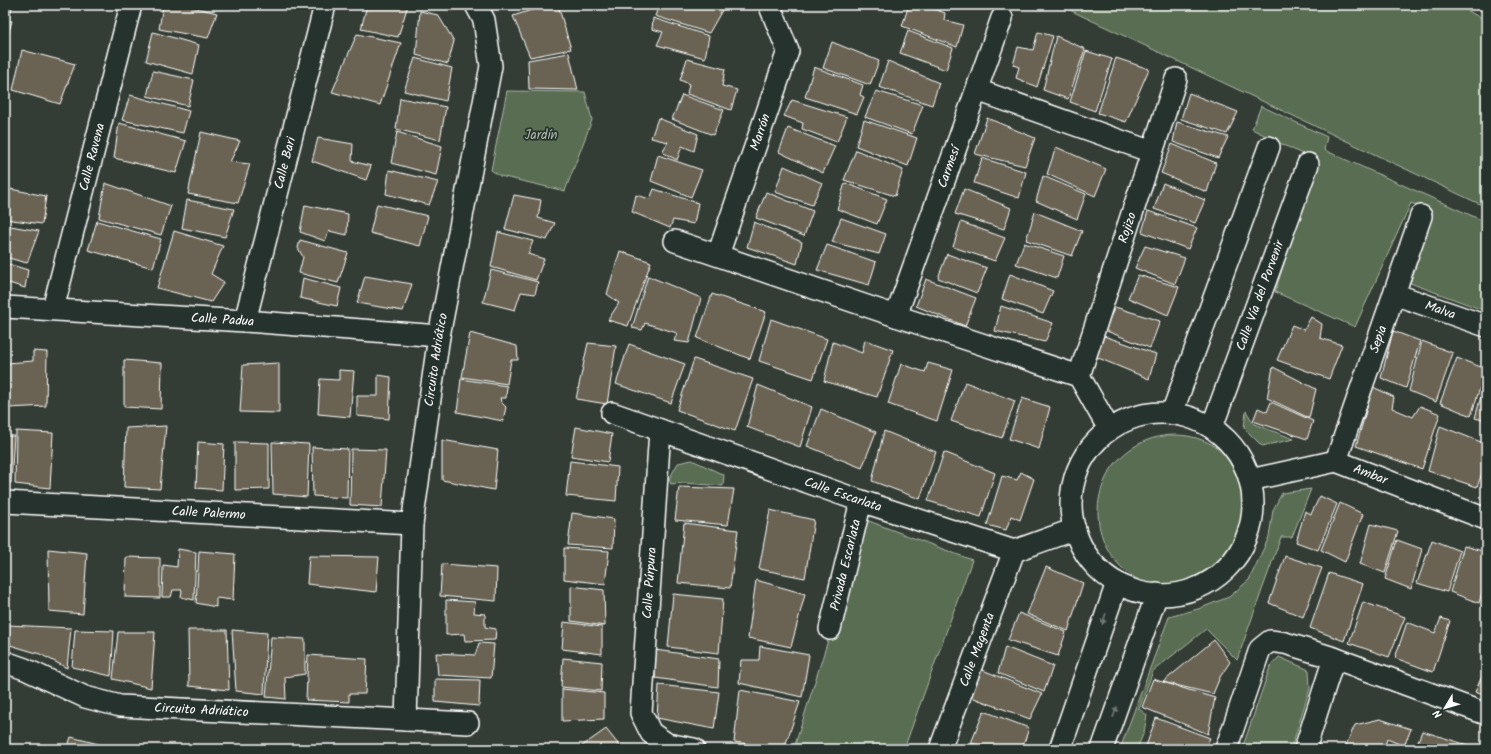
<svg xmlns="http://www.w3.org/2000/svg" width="1491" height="754" viewBox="0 0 1491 754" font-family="Kalam,sans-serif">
<rect width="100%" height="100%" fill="#343d35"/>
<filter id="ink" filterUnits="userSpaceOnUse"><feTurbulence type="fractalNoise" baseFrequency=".025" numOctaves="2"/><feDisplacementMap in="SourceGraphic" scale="8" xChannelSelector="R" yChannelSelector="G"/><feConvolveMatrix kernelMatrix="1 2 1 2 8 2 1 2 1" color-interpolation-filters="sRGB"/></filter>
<g filter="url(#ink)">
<path fill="#596d51" stroke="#acb6a8" d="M1059,5h399l28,16v186z
M507,91l78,1 7,28 -27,71 -65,-15 -9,-6z
M1261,106l66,31 -3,13 162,72v89l-76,-28 23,-70 -22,-10 -56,124 -80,-35 41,-131 -64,-32z
M1246,411l8,13 40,15 -32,7 -18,-18z
M1098 512a77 77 0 1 1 154 0a77 77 0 1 1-154 0Z
M692,460l32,15 -1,11 -38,-3 -14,1 -2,-5 9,-16z
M1311,489l-19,48h-11l-44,123 -31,-31 -53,42 -14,38 8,6 -3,17 -7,17h-17l49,-132 29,-8 31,-12 20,-17 20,-43 4,-27 9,-17z
M866,520l106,40 -68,189 -110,-1z
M1279,657l30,13 1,18 -19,61h-49l28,-82z"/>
<path fill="#6b6453" stroke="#fff" d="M5,5h8l-4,12 -4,-1z
M163,5h21l33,8 -9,25 -49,-9z
M367,5h41l-10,32 -37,-8z
M547,5h11l13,44 -41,8 -17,-41z
M659,5l12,1 54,-1 -16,28 -54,-17z
M909,5h15l21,8 -1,7 19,5 -6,22 -55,-21z
M420,11l18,4 16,26 -6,23 -32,-9z
M653,18l56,18 -4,22 -48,-13 6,-13 -11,-3z
M5,19l7,2 -7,24z
M908,31l45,17 -7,22 -46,-17z
M153,32l46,13 -6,29 -47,-13z
M1038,32l15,4 -16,51 -21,-9 3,-11 -6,-2 5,-18 15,3z
M357,34l44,9 -21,62 -48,-13z
M1056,36l29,13 -17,50 -25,-9z
M832,42l47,19 -9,24 -47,-17z
M22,50l53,14 -15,40 -47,-14z
M1086,51l26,8 -17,52 -25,-9z
M569,53l9,37 -49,-1 -1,-29z
M415,58l37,10 -6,33 -42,-10z
M1116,58l33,11 -23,53 -28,-9z
M687,59l38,10 -3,17 15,4 -6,20 -44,-16 2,-10 -9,-4z
M888,61l51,22 -7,22 -53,-18z
M814,67l49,18 -3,10 4,2 -7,17 -52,-17z
M153,71l41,9 -6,26 -41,-10z
M876,91l47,14 -11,29 -47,-17z
M1189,93l49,19 -11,22 -46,-15z
M130,95l59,16 -6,22 -61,-13z
M682,95l42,15 -11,25 -41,-16z
M400,98l46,9 -6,33 -44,-11z
M792,100l55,17 -10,25 -35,-13 1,-6 -19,-7z
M658,118l40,16 -4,17 -12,-5 -5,14 -15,-8 6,-10 -17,-4z
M987,118l48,20 -10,28 -50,-12z
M864,120l53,18 -9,28 -52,-20z
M1177,122l51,15 -10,21 -45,-16z
M119,123l67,18 -10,32 -62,-15z
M788,128l47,18 -12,27 -44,-21z
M201,132l39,9 -10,21 20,2 -12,39 -50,-9z
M397,132l45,14 -6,29 -45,-12z
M318,138l35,6 -1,17 19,5 -5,14 -54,-19z
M1172,144l44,19 -9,29 -46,-19z
M1056,147l50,22 -11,27 -48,-22z
M856,150l47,20 -8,26 -51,-16z
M658,155l44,15 -11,27 -40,-16z
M982,158l44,14 -7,26 -45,-15z
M784,166l38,17 -10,22 -37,-13z
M389,170l49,12 -9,23 -43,-11z
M1043,176l43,18 -9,25 -41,-18z
M105,183l66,23 -10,29 -62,-17z
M845,183l42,16 -10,25 -40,-15z
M1163,183l42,17 -10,23 -41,-14z
M5,188l41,8 -4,28 -37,-5z
M654,189l44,14 -4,21 -21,-4 -3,8 -38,-16 4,-17 14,4z
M964,189l47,19 -7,21 -49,-15z
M766,192l47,19 -9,25 -48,-18z
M514,195l27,5 -3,18 17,5 -8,17 -42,-11z
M187,200l47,9 -9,28 -43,-9z
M377,204l51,12 -8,30 -50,-13z
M305,205l43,9 -1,21 -18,-4 -4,10 -25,-9z
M1148,211l49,17 -9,21 -46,-17z
M1035,212l47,19 -10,25 -46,-16z
M841,218l45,16 -7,20 -47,-12z
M97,221l64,18 -8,29 -65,-18z
M754,222l48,20 -5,22 -50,-17z
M961,222l44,16 -10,23 -42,-14z
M5,225l34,6 -12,32 -22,-6z
M174,231l49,15 -12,28 13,8 -13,20 -54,-14z
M498,232l35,9 -5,13 16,5 -8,21 -45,-13z
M300,240l48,13 -10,30 -39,-10 4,-16 -5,-9z
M1024,243l40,13 -7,22 -41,-14z
M827,245l49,17 -7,23 -52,-15z
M1145,246l40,12 -10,26 -40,-16z
M620,251l31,11 -23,64 -20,-6 11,-17 -12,-9z
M947,254l40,14 -10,25 -39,-15z
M5,263l23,7 -3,18 -16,-5 -4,11z
M491,270l47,12 -3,12 -14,-2 -6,18 -32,-8z
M1010,274l43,17 -10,23 -41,-15z
M1138,275l41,12 -11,28 -40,-17z
M365,276l47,8 -9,27 -46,-8z
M648,276l53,22 -12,45 -15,-2 3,-8 -32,-10 -3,7 -10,-2z
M303,278l38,10 -4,18 -37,-8z
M926,279l50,19 -11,28 -49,-20z
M712,294l54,18 -16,47 -53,-21z
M1001,306l52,17 -8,19 -50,-11z
M1115,307l45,14 -10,27 -46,-18z
M1311,317l11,7 -2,14 22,7 -13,34 -52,-19 15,-35 12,5z
M771,319l56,20 -14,40 -54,-18z
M1393,331l27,10 -14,47 -25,-10z
M470,333l47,13 1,14h-7l-4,24 -45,-7z
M1104,336l52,18 -7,25 -53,-22z
M865,340l28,10 -16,47 -53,-16 9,-39 29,11z
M1422,341l31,12 -17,49 -27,-11z
M588,343l28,3 -9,58 -31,-5z
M629,344l56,20 -14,39 -55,-19z
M33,351l14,1 -1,54 -37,2 -2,-45 26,-2z
M1457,358l29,11 -15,47 -31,-13z
M694,359l59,20 -18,52 -58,-21z
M124,360l38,3 -1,46 -37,-2z
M279,363v50l-39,-1 3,-47z
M928,363l25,7 -16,51 -49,-17 13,-40 24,8z
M1273,367l43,22 -7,29 -42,-20z
M339,370l15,1 -4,46 -32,-3 2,-35 19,1z
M378,375l13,2 -2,42 -32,-3v-20h21z
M1486,378v43l-11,-3z
M461,379l46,7 -1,12h-6l1,4 5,5 -3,14 -46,-9z
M965,382l50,19 -13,37 -51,-17z
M758,385l54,22 -12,40 -53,-20z
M1373,387l21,10 -2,11 21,9 7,-11 20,8 -18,55 -66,-23z
M1022,398l28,9 -11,42 -30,-10z
M1271,402l42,19 -6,18 -54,-18 5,-13 9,4z
M821,409l55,23 -14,36 -55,-22z
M166,426l-6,63 -36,-2 2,-59z
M1440,426l46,18v18l-9,25 -49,-16z
M576,427l36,7 -4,28 -37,-6z
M16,431l37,2 -3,55 -35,-4z
M884,431l52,21 -16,47 -48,-18z
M5,436h9l-3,47 -6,-1z
M442,440l56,10 -4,40 -52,-10z
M198,442l26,2 -2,46 -26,-2z
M235,442l34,1v46l-34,1z
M272,442l37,2 -2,53 -34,-3z
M312,447l36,2 -1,49 -34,-2z
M351,449l35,1 -4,57 -32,-2z
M944,452l51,21 -14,44 -53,-16z
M570,461l48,6 -2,34 -50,-5z
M1021,472l13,7 -14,41 -9,-4 -5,14 -19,-5 15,-49 15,4z
M679,487l55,2 -6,36 -53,-5z
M1320,496l17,8 -19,46 -22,-8 9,-31 6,3z
M1340,503l23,11 -18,48 -24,-12z
M770,510l44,10 -9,58 -46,-9z
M572,513l42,6 -1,29 -45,-3z
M684,523l54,7 -8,58 -52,-5z
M1371,524l27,7 -13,42 -25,-9z
M1397,540l25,9 -11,40 -26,-10z
M1432,540l28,11 -13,41 -30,-9z
M1464,546l22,6v27l-7,24 -29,-11z
M564,548l45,3 -4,33 -41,-5z
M48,549l39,4 -4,61 -34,-3z
M178,549l18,3 -2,48 -13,-3 1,-7h-9l-2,7h-9l1,-32 14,2z
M199,551l36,3 -2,46 -17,-2v9l-20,-4z
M309,556l70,1 -3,35 -69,-8z
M1285,556l37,12 -19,49 -34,-14z
M126,557l34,1v40l-35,-1z
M442,564l55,4 -1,33 -56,-5z
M1046,567l37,16 -15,48 -41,-17z
M1329,573l34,11 -19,57 -34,-13z
M756,580l49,14 -14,53 -43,-9z
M571,586l33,4 1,36 -34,-5z
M673,594l50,5 -4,54 -51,-6z
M446,600l29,2 -1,11 11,1v13l11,2 -1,11 -30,1 -1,-7 -18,1z
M1363,602l42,15 -16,40 -40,-14z
M1019,613l47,19 -8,24 -50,-16z
M1441,618l9,3 -17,51 -38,-14 12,-36 28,11z
M564,622l38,5v27l-40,-5z
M8,625l63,3 -4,40 -27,-14 -30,-9z
M75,630l39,1 -3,45 -39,-9z
M188,630h39l2,60 -40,-4z
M232,630l35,3 -3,61 -28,-3z
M118,632h37l-4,56 -38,-9z
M271,637l34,2v35l-20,3 1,22 -20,-2z
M1214,640l16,22 -10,15 -7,17 -50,-12z
M479,643l15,1 -3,34 -53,-3 -2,-22 39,2z
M760,646l49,9 -7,42 -63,-14 2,-23h18z
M1005,647l48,19 -9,26 -46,-19z
M655,650l64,9 -1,28 -63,-9z
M308,655l59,4 -2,35h-16v8l-43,-2z
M563,658l39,4 -1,29 -40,-4z
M1486,667v29l-11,-4z
M980,669l62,25 -12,25 -59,-22z
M435,679l45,1 -1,26 -44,-4z
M1153,679l62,19 -7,36 -66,-27z
M659,685l60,7 -5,37 -57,-11z
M562,689l42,4v26l-42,2z
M740,690l60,12 -16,47 -50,-7z
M984,711l45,17 -7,21h-30l-21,-6z
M1156,718l54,20 -5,11h-60z
M1380,719l31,10 -7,17 -17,-7 -3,10h-40l11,-24z
M606,729l16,20h-44z
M1422,731l52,16 -1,2h-58z
M71,737l35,9v3h-39z"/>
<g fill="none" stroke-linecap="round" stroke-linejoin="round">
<g stroke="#fff" stroke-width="24">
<g id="minor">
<path d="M977,90l175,62"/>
<path d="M675,241l221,75 183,60 30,53"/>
<path id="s1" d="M718,255l70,-204 -17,-42"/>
<path id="s2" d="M1394,294l92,32"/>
<path id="s3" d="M5,307l240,14 194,15"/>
<path id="s4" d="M53,309l78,-304"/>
<path id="s5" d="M896,316l106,-298"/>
<path id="s6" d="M245,321l80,-316"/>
<path id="s7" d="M1079,376l97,-297"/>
<path id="s8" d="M612,413l249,88 153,50 61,-22"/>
<path d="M1172,413l97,-266"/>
<circle cx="1162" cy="504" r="91"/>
<path id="s9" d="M1212,427l96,-263"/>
<path d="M660,430l-19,283 10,20 16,11 27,5"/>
<path id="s10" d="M1336,461l85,-245"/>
<path id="s11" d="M1250,480l86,-19 150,58"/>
<path id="s12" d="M5,502l407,22"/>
<path id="s13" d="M830,629l31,-128"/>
<path id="s14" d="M5,662l20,7 60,28 35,9 348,17"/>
<path id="s15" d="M406,720l6,-196 27,-188 52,-270 -7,-46 -8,-15"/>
<path id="s16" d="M940,749l74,-198"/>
<path d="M1060,749l57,-166"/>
<path d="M1102,749l55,-155"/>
<path d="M1226,749l34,-100 10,-8 15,2 49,15 152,56"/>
<path d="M1305,749l29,-91"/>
</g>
</g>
<use href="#minor" stroke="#26332d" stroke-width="21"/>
</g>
<defs><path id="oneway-solid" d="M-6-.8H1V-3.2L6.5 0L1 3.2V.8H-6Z"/></defs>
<g fill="#727a76">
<use href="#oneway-solid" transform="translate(1104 619) rotate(109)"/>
<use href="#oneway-solid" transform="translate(1115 712) rotate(-71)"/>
</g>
</g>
<g text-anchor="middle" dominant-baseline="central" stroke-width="3.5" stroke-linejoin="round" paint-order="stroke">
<g font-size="13" fill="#fff" stroke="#26332d">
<text stroke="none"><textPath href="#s1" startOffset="130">Marrón</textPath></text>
<text stroke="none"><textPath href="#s4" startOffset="157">Calle Ravena</textPath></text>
<text stroke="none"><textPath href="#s6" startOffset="163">Calle Bari</textPath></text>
<text stroke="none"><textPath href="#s5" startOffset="158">Carmesí</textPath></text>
<text stroke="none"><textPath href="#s7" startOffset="156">Rojizo</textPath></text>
<text stroke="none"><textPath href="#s9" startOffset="140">Calle Vía del Porvenir</textPath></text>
<text stroke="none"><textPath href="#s2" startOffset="49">Malva</textPath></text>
<text stroke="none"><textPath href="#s3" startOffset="218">Calle Padua</textPath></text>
<text stroke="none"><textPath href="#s10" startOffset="129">Sepia</textPath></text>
<text stroke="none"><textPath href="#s15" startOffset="362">Circuito Adriático</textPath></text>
<text stroke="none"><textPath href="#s11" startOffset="125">Ambar</textPath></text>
<text stroke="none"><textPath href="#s8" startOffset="245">Calle Escarlata</textPath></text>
<text stroke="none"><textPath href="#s12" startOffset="204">Calle Palermo</textPath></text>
<text stroke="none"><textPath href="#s13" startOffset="66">Privada Escarlata</textPath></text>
<text transform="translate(650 583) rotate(-86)">Calle Púrpura</text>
<text stroke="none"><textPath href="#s16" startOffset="106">Calle Magenta</textPath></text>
<text stroke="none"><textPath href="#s14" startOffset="205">Circuito Adriático</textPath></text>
</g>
<g font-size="13" fill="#b4bdb1" stroke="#26332d">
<text x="541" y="135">Jardín</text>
</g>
</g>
<rect width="1491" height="754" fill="none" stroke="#26332d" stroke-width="20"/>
<rect x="10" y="10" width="1471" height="734" fill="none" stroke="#fff" stroke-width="1.5" filter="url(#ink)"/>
<g transform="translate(1445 708) rotate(232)" stroke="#26332d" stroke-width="3" paint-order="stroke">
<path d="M0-3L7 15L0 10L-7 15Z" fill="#ffffff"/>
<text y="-6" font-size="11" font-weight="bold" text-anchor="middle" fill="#ffffff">N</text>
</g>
</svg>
